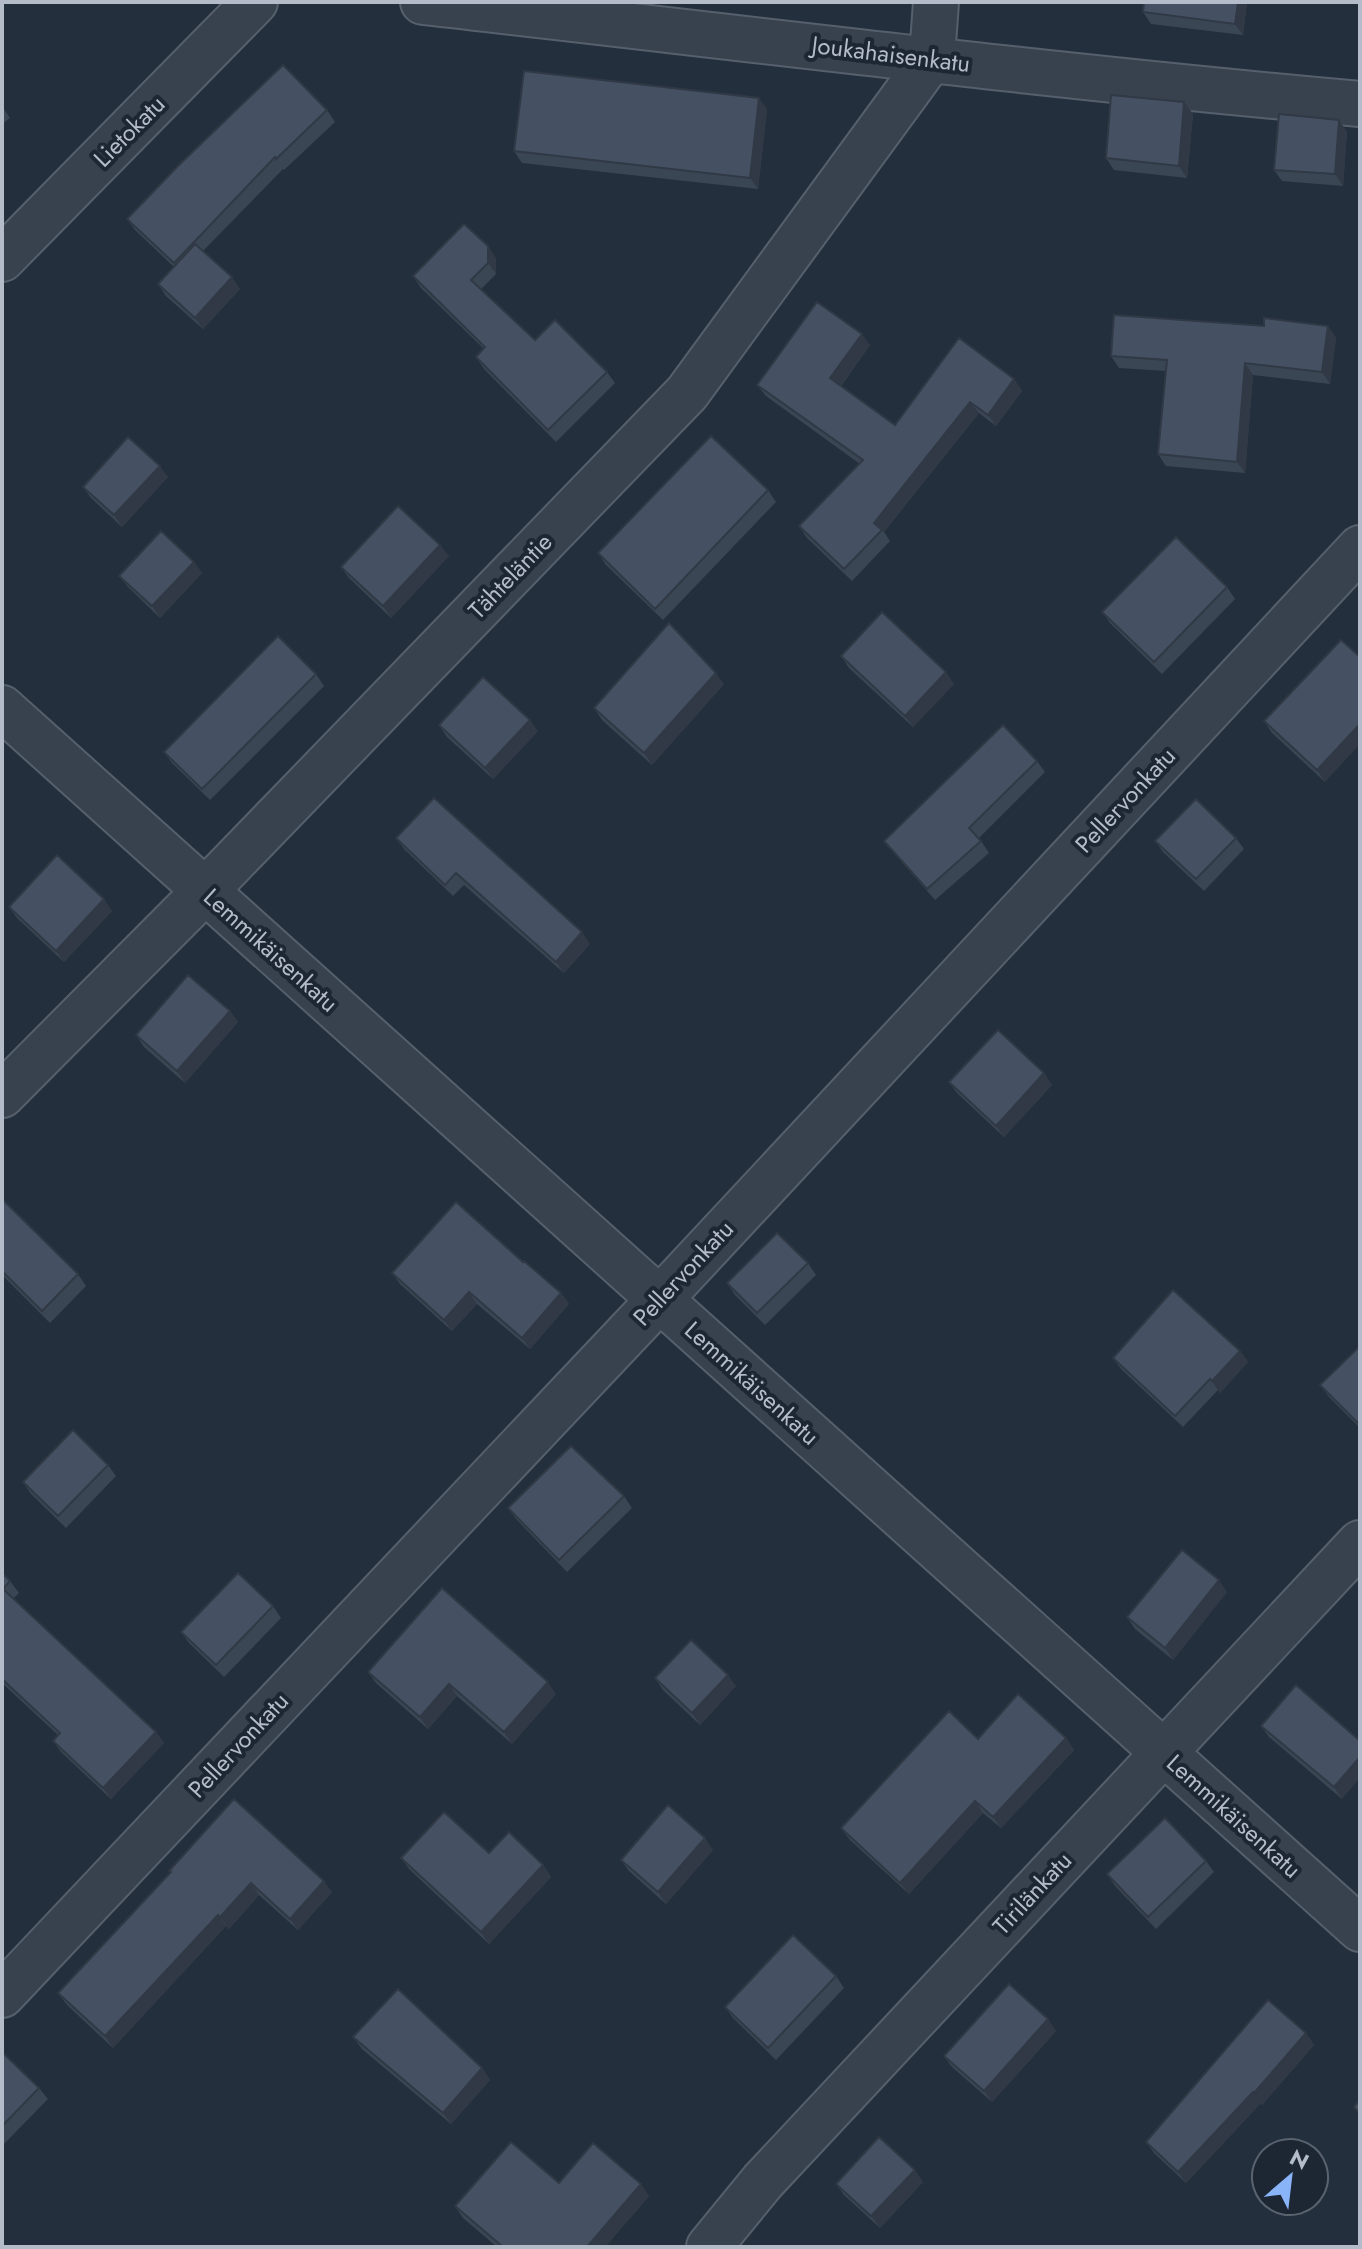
<svg xmlns="http://www.w3.org/2000/svg" width="1362" height="2249" viewBox="0 0 1362 2249" font-family="Jost,sans-serif">
<rect width="100%" height="100%" fill="#242f3e"/>
<g fill="none" stroke-linecap="round" stroke-linejoin="round">
<g stroke="#565f6c" stroke-width="48">
<path id="street" d="M423,2c312,35 624,74 937,102
M2,259l253,-257
M2,708l1358,1221
M2,1095l203,-204 482,-498 245,-335 4,-56
M2,1995l657,-695 701,-752
M709,2247l54,-66 597,-638"/>
</g>
<use href="#street" stroke="#38414e" stroke-width="44"/>
</g>
<path fill="#3b4654" d="M1247,2l-4,33 -92,-11 -8,-12z
M1184,102l9,12 -6,64 -73,-8 -8,-12z
M2,106l8,12 -8,6z
M767,109l-9,80 -236,-26 -8,-12z
M327,110l8,12 -51,48 -1,-1 -80,82 37,38 -37,40 -37,-33 -8,-12 16,-17 -39,-37 -8,-11z
M1339,120l8,12 -4,54 -61,-5 -8,-11z
M496,258v16l-15,15 54,51 72,32 8,11 -59,59 -72,-73 -8,-12 8,-8 -63,-61 -8,-12z
M1336,337l-6,47 -77,-9 -8,98 -79,-7 -8,-12 8,-83 -47,-3 -8,-12z
M870,345l-29,41 54,39 119,-46 8,12 -26,35 -17,-13 -95,119 6,9 -38,40 -45,-43 -8,-12 61,-62 -94,-68 -9,-11z
M168,477l-46,50 -31,-29 -8,-11z
M768,490l8,12 -113,118 -57,-55 -8,-12z
M449,556l-58,62 -42,-40 -8,-11z
M194,562l8,11 -42,45 -32,-31 -9,-11z
M1227,587l8,12 -73,75 -52,-51 -8,-11z
M841,656l113,28 -41,43 -64,-59z
M1360,657l-35,125 -53,-49 -8,-12z
M316,674l8,12 -114,114 -38,-37 -8,-11z
M724,684l-72,81 -50,-45 -8,-12z
M439,725l99,6 -45,48 -46,-42z
M1037,761l8,11 -66,66 10,15 -54,47 -42,-48 -9,-11z
M396,838l194,106 -26,29 -100,-88 -11,11 -49,-47z
M1236,838l8,11 -40,42 -41,-39 -8,-11z
M9,907l103,4 -48,51 -47,-44z
M230,1011l8,11 -53,61 -41,-36 -8,-12z
M1044,1073l8,12 -48,52 -47,-44 -8,-11z
M2,1199l76,75 8,12 -36,37 -48,-48z
M523,1262l38,31 8,11 -39,45 -53,-45 -25,27 -52,-47 -8,-11z
M808,1263l8,12 -51,50 -30,-30 -8,-12z
M1360,1346v82l-31,-31 -9,-12z
M1240,1351l8,11 -28,31 -2,-3 -35,37 -62,-58 -8,-11z
M108,1465l8,11 -50,52 -35,-34 -8,-12z
M624,1496l8,12 -65,64 -51,-53 -8,-11z
M2,1573l8,8 9,12 -6,6 143,133 8,11 -53,56 -50,-47 -8,-11 5,-6 -56,-52z
M1227,1592l-54,68 -38,-31 -8,-12z
M273,1606l8,12 -57,59 -35,-34 -8,-11z
M368,1672l188,22 -44,50 -55,-48 -29,33 -52,-46z
M655,1678l81,8 -36,39 -37,-35z
M1261,1726l99,15 -18,58 -73,-62z
M1066,1738l8,12 -73,78 -18,-15 -74,81 -59,-54 -9,-12z
M713,1850l-47,54 -37,-33 -8,-11z
M489,1853l54,12 8,12 -62,67 -80,-75 -8,-11z
M1206,1861l8,11 -58,57 -41,-43 -8,-12z
M170,1873l162,19 -34,38 -39,-35 -30,34 -3,-3 -113,122 -46,-43 -9,-12z
M836,1976l8,12 -68,72 -43,-42 -8,-11z
M1056,2031l-64,71 -40,-35 -8,-11z
M1306,2033l8,12 -52,60 -1,-2 -75,80 -32,-30 -8,-11z
M353,2037l129,31 8,12 -39,44 -89,-75z
M2,2052l37,36 9,11 -45,46z
M923,2182l-43,46 -36,-33 -8,-11z
M559,2183l90,13 -44,51h-108l-34,-29 -8,-12z"/>
<path fill="#303945" d="M1238,2h9l-4,33 -8,-11z
M759,98l8,11 -9,80 -8,-11z
M1184,102l9,12 -6,64 -8,-12z
M1339,120l8,12 -4,54 -8,-12z
M488,246l8,12v16l-8,-11z
M232,277l8,12 -37,40 -8,-11z
M1328,326l8,11 -6,47 -8,-12z
M862,334l8,11 -32,44 -8,-11z
M1245,363l8,12 -8,98 -8,-11z
M1014,379l8,12 -26,35 -8,-11z
M970,402l9,11 -95,119 -10,-9z
M160,466l8,11 -46,50 -8,-12z
M440,545l9,11 -58,62 -8,-12z
M194,562l8,11 -42,45 -8,-12z
M946,672l8,12 -41,43 -8,-11z
M716,673l8,11 -72,81 -8,-12z
M530,720l8,11 -45,48 -8,-11z
M1360,724v20l-35,38 -8,-12z
M104,899l8,12 -48,51 -8,-11z
M582,932l8,12 -26,29 -8,-11z
M230,1011l8,11 -53,61 -8,-12z
M1044,1073l8,12 -48,52 -8,-11z
M469,1292l8,12 -25,27 -8,-11z
M561,1293l8,11 -39,45 -8,-11z
M1240,1351l8,11 -28,31 -8,-12z
M1219,1580l8,12 -54,68 -8,-12z
M728,1675l8,11 -36,39 -8,-12z
M548,1682l8,12 -44,50 -8,-12z
M449,1684l8,12 -29,33 -8,-12z
M156,1732l8,11 -53,56 -8,-11z
M1066,1738l8,12 -73,78 -8,-11z
M1360,1757v21l-18,21 -8,-12z
M975,1801l8,12 -74,81 -9,-11z
M705,1838l8,12 -47,54 -8,-12z
M543,1865l8,12 -62,67 -8,-12z
M324,1881l8,11 -34,38 -8,-11z
M251,1883l8,12 -30,34 -9,-12z
M218,1915l8,11 -113,122 -8,-12z
M1048,2019l8,12 -64,71 -8,-11z
M1306,2033l8,12 -52,60 -8,-12z
M482,2068l8,12 -39,44 -8,-11z
M1253,2092l8,11 -75,80 -8,-11z
M915,2170l8,12 -43,46 -9,-12z
M641,2184l8,12 -44,51h-18z"/>
<path fill="#455162" stroke="#303945" stroke-width="2" d="M1144,2h94l-3,22 -92,-12z
M283,65l44,45 -51,49 -1,-2 -101,106 -47,-44 52,-54z
M524,71l235,27 -9,80 -236,-27z
M1111,95l73,7 -5,64 -73,-8z
M1279,114l60,6 -4,54 -61,-4z
M464,224l24,22v17l-17,17 64,60 20,-20 52,52 -59,58 -72,-73 9,-10 -72,-71z
M195,244l37,33 -37,41 -37,-34z
M817,302l45,32 -32,44 65,47 64,-87 55,41 -26,36 -18,-13 -96,121 8,7 -38,39 -45,-43 64,-66 -106,-75z
M1114,315l150,11v-8l64,8 -6,46 -77,-9 -8,99 -79,-8 9,-94 -56,-4z
M711,436l57,54 -113,119 -57,-56z
M128,437l32,29 -46,49 -31,-28z
M398,506l42,39 -57,61 -42,-39z
M161,531l33,31 -42,44 -33,-30z
M1176,537l51,50 -73,75 -52,-50z
M882,612l64,60 -41,44 -64,-60z
M669,623l47,50 -72,80 -50,-45z
M278,636l38,38 -114,115 -38,-37z
M1341,640l19,17v67l-43,46 -53,-49z
M483,677l47,43 -45,48 -46,-43z
M1003,725l34,36 -68,67 12,13 -54,48 -43,-48z
M434,798l148,134 -26,30 -100,-89 -11,12 -49,-47z
M1196,799l40,39 -40,41 -41,-38z
M57,855l47,44 -48,52 -47,-44z
M188,975l42,36 -53,60 -41,-36z
M998,1030l46,43 -48,53 -47,-44z
M2,1199l76,75 -36,37 -40,-40z
M456,1202l67,60 1,-1 37,32 -39,45 -53,-46 -25,28 -52,-47z
M777,1233l31,30 -51,50 -30,-30z
M1173,1290l67,61 -28,30 -2,-2 -35,37 -62,-58z
M1360,1346v79l-40,-40z
M73,1430l35,35 -50,51 -35,-34z
M571,1446l53,50 -65,64 -51,-52z
M1182,1550l37,30 -54,68 -38,-31z
M2,1573l8,8 -7,8 153,143 -53,56 -50,-47 7,-8 -58,-54z
M238,1573l35,33 -57,59 -35,-33z
M442,1588l106,94 -44,50 -55,-48 -29,33 -52,-45z
M691,1640l37,35 -36,38 -37,-35z
M1296,1685l64,56v16l-26,30 -73,-61z
M1018,1694l48,44 -73,79 -18,-16 -75,82 -59,-55 108,-117 29,28z
M234,1799l90,82 -34,38 -39,-36 -31,34 -2,-2 -113,121 -47,-43 113,-121 -2,-1z
M668,1805l37,33 -47,54 -37,-32z
M444,1812l45,41 20,-21 34,33 -62,67 -80,-74z
M1165,1818l41,43 -58,56 -41,-43z
M793,1935l43,41 -68,72 -43,-41z
M1009,1984l39,35 -64,72 -40,-35z
M398,1989l84,79 -39,45 -90,-76z
M1268,2000l38,33 -52,60 -1,-1 -75,80 -32,-30z
M2,2052l37,36 -37,38z
M1360,2100v13l-6,-6z
M879,2137l36,33 -44,46 -35,-32z
M511,2142l48,41 34,-40 48,41 -54,63h-84l-48,-41z"/>
<g text-anchor="middle" dominant-baseline="central" stroke-width="8" stroke-linejoin="round" paint-order="stroke">
<g font-size="24" fill="#b4bcc9" stroke="#1d2633">
<text transform="translate(891 54) rotate(7)">Joukahaisenkatu</text>
<text transform="translate(129 131) rotate(-45)">Lietokatu</text>
<text transform="translate(510 576) rotate(-46)">Tähteläntie</text>
<text transform="translate(1125 800) rotate(-47)">Pellervonkatu</text>
<text transform="translate(271 950) rotate(42)">Lemmikäisenkatu</text>
<text transform="translate(683 1273) rotate(-47)">Pellervonkatu</text>
<text transform="translate(752 1383) rotate(42)">Lemmikäisenkatu</text>
<text transform="translate(238 1745) rotate(-47)">Pellervonkatu</text>
<text transform="translate(1234 1816) rotate(42)">Lemmikäisenkatu</text>
<text transform="translate(1032 1893) rotate(-47)">Tirilänkatu</text>
</g>
</g>
<rect width="1362" height="2249" fill="none" stroke="#b4bcc9" stroke-width="8"/>
<g transform="translate(1290 2177) rotate(28)"><circle r="38" fill="#1d2633" stroke="#59626f" stroke-width="2"/>
<path d="M0-6L14 30L0 20L-14 30Z" fill="#8ab4f8"/>
<text y="-12" font-size="22" font-weight="bold" text-anchor="middle" fill="#b4bcc9">N</text>
</g>
</svg>
